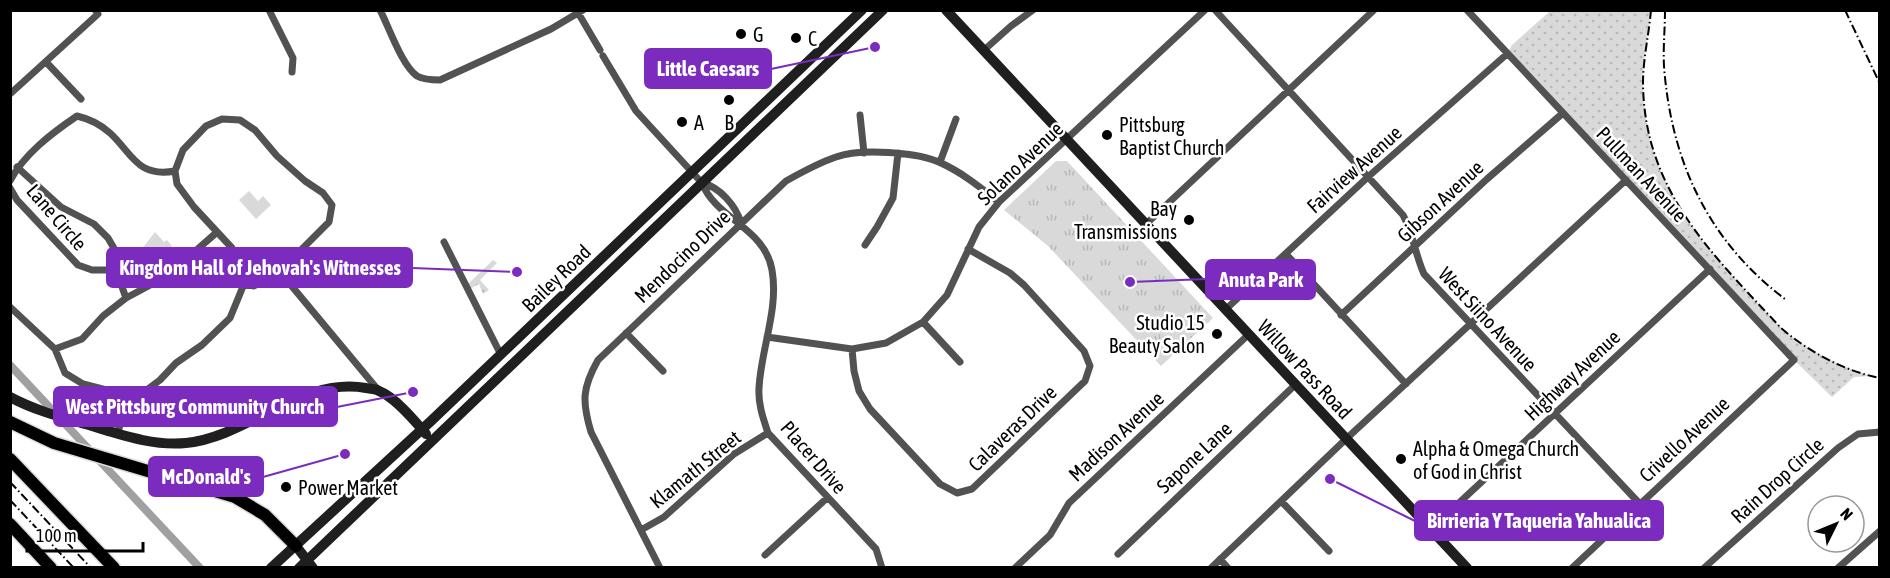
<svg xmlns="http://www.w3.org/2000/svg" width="1890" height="578" viewBox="0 0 1890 578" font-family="'Asap Condensed',sans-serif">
<defs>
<pattern id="grass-dots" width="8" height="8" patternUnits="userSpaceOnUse" patternTransform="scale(1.5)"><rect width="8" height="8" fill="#d9d9d9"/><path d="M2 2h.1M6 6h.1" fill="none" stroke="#b8b8b8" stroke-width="1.8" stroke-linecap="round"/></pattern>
<pattern id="park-tufts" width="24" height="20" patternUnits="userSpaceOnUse" patternTransform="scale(1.5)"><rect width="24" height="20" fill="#d9d9d9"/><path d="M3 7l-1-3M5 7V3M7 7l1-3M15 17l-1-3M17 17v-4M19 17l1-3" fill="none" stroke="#b8b8b8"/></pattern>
</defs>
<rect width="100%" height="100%" fill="#fff"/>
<path fill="url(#grass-dots)" d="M1550,11h101c-3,23 -8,48 -8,72 1,109 70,172 138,245 27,23 57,37 89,48l-16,1 -22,20 -38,-37 -287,-306 5,-9z
M493,260l4,3 -17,17 9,10 -6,4 -4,-10 -11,6 -2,-4z"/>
<path fill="url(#park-tufts)" d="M1056,161h11l146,157 -52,48 -113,-120 -44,-36z"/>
<path fill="#d9d9d9" d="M249,191l9,10 5,-5 8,9 -15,14 -17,-19z
M155,232l9,10 3,-2 5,6 -4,4 2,2 -14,13 -15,-15z"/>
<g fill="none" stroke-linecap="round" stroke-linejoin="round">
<path stroke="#a0a0a0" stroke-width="8" d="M10,365l190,203"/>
<g stroke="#dbdbdb" stroke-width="15">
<path id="highway" d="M10,422l44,21 181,54 30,18 31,31
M10,459l104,109
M10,524l41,44"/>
</g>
<path stroke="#525252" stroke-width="7" d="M269,10l24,48 -1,14
M380,10c9,17 22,56 37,66 7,4 16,4 23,4l111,-51 32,-19
M1215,10l188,205c10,18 12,39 21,59l215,229
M1467,10l327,350 -222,208
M577,11l23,39
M983,51l28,-25 22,-16
M603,56l33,55 66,72c14,36 63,45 70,87 7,39 -11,79 -13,118 -1,16 4,30 9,45l108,116 6,19
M47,63l34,36
M10,94l88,-80 -3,-4
M860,115l4,38
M940,162l16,-43
M17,167l44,40 33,17 14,14 7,12 1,20 10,28
M175,171l8,-21 23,-24 16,-7 18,1 15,10 22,26 28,25 18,12 9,12 -3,17 -50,50 -25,14 -10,-2
M10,181c14,-27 42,-48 67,-65 13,3 23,8 33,17 22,20 27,45 65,38
M702,183c18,4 34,23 39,40
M10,188l7,12 61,65 14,5h24
M1145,225l229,-215
M444,242l57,113
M865,245l12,-18 16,-29 5,-45
M1286,254l120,130
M290,284l89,107
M10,307l45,42 10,24 18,11 47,12 14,-4 16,-12 16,-17 26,-18 28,-27 14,-34v-16l-12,-20 -38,-41 -17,-23 -2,-13
M1225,310l144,-134 138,-122
M1341,315l146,-136 76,-66
M923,322l37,40
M626,333l37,38
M767,337l85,12 34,-6 37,-21 24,-27 32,-68 20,-25 206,-192
M55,349l27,-10 21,-23 23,-18 41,-22 49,-43
M852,349l2,22 5,20 11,18 70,75 17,9 15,-4 113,-108 5,-15 -6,-15 -60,-66 -14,-12 -42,-24
M106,430l14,-35
M117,434l13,-38
M1281,501l48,50
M1431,529l279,-260
M641,530l23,-13 70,-63 34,-21
M1118,554l177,-169
M765,555l62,-57
M1220,559l8,9
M660,568l-69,-136c-9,-30 -9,-44 7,-72l188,-179c16,-9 32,-18 50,-24 24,-9 82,-5 105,6 22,10 40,25 58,39
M1015,568l35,-33 19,-32 179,-168
M1211,568l135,-129 280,-259
M1704,568l134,-120 20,-14 22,-2
M1838,568l42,-37"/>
<path stroke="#1f1f1f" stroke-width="10" d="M946,10l521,558
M10,397c26,14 54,21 82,29 30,9 61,20 94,17 62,-6 116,-67 180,-55 4,1 10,1 13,3 16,6 36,30 47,43
M296,546l17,22
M271,568l160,-147 431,-411
M299,568l584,-558"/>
<use href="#highway" stroke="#000" stroke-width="12"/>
<path stroke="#000" stroke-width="2" stroke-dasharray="9 3 1.5 3" stroke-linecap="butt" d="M1651,10c-2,24 -8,49 -8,73 1,108 70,172 138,245 28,24 63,43 99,50
M1665,10c0,19 -2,38 -1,56 7,95 44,175 121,233
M1845,10l35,74
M10,482l81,86
M10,500l64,68"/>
</g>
<g fill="#000" stroke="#fff" stroke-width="2">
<circle cx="741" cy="34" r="6"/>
<circle cx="796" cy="38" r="6"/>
<circle cx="729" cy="100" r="6"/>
<circle cx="682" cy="122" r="6"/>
<circle cx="1107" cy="135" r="6"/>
<circle cx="1189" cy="220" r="6"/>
<circle cx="1217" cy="334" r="6"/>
<circle cx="1401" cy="459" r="6"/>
<circle cx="286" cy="487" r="6"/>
</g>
<g text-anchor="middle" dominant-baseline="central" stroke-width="5" stroke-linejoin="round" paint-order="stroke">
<g font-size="20" fill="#000" stroke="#fff" text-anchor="start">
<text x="753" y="34">G</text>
<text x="808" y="38">C</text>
<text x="694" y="122">A</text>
<text x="729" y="122" text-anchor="middle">B</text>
<text x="1119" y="124">Pittsburg<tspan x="1119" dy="23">Baptist Church</tspan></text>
<text x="1177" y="208" text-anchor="end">Bay<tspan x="1177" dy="23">Transmissions</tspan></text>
<text x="1205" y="322" text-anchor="end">Studio 15<tspan x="1205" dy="23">Beauty Salon</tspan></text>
<text x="1413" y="448">Alpha &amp; Omega Church<tspan x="1413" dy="23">of God in Christ</tspan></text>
<text x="298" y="487">Power Market</text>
</g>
<g font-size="20" fill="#000" stroke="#fff">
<text transform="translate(1020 163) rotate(-44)">Solano Avenue</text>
<text transform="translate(1354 169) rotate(-42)">Fairview Avenue</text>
<text transform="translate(1642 174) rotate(47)">Pullman Avenue</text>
<text transform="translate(1440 201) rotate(-43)">Gibson Avenue</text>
<text transform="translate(57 217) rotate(49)">Lane Circle</text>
<text transform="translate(682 256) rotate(-44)">Mendocino Drive</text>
<text transform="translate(556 278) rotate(-44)">Bailey Road</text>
<text transform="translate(1488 319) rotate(47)">West Siino Avenue</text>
<text transform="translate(1305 369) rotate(47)">Willow Pass Road</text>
<text transform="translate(1572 375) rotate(-43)">Highway Avenue</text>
<text transform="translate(1012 428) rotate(-44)">Calaveras Drive</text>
<text transform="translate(1116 436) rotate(-43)">Madison Avenue</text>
<text transform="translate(1684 439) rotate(-43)">Crivello Avenue</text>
<text transform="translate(814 457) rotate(49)">Placer Drive</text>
<text transform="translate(1194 457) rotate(-43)">Sapone Lane</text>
<text transform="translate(695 469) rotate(-39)">Klamath Street</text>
<text transform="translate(1777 480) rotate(-42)">Rain Drop Circle</text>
</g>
</g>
<path fill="none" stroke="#7b2cbf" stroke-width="2" d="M875 47L771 69M517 272L412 268M1130 282L1206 279M413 392L337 407M345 454L263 477M1330 479L1415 521"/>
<g fill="#7b2cbf" stroke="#fff" stroke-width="2">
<circle cx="875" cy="47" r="6"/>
<circle cx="517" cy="272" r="6"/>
<circle cx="1130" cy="282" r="6"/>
<circle cx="413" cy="392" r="6"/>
<circle cx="345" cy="454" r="6"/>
<circle cx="1330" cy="479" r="6"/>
</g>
<g fill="#7b2cbf" stroke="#7b2cbf" stroke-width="2">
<rect x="645" y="49" width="126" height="39" rx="6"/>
<rect x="107" y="248" width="305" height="39" rx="6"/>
<rect x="1206" y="260" width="109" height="39" rx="6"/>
<rect x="54" y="387" width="283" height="39" rx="6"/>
<rect x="149" y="457" width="114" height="39" rx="6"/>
<rect x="1415" y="501" width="248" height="39" rx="6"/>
</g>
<g font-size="21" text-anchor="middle" font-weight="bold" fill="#fff">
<text x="708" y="76">Little Caesars</text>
<text x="260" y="275">Kingdom Hall of Jehovah's Witnesses</text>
<text x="1261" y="287">Anuta Park</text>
<text x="195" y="414">West Pittsburg Community Church</text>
<text x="206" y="484">McDonald's</text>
<text x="1539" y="528">Birrieria Y Taqueria Yahualica</text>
</g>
<rect width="1890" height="578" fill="none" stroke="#000000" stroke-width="24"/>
<g transform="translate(1836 524) rotate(47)"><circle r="28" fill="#ffffff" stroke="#999999" stroke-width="1.5"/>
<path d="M0-4.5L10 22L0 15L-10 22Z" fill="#000000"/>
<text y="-9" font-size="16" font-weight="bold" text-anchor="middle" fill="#000000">N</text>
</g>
<path d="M27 542v9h116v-9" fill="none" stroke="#000000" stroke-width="3"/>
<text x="36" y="542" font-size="18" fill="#000000" stroke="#ffffff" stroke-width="4.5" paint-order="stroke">100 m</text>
</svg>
